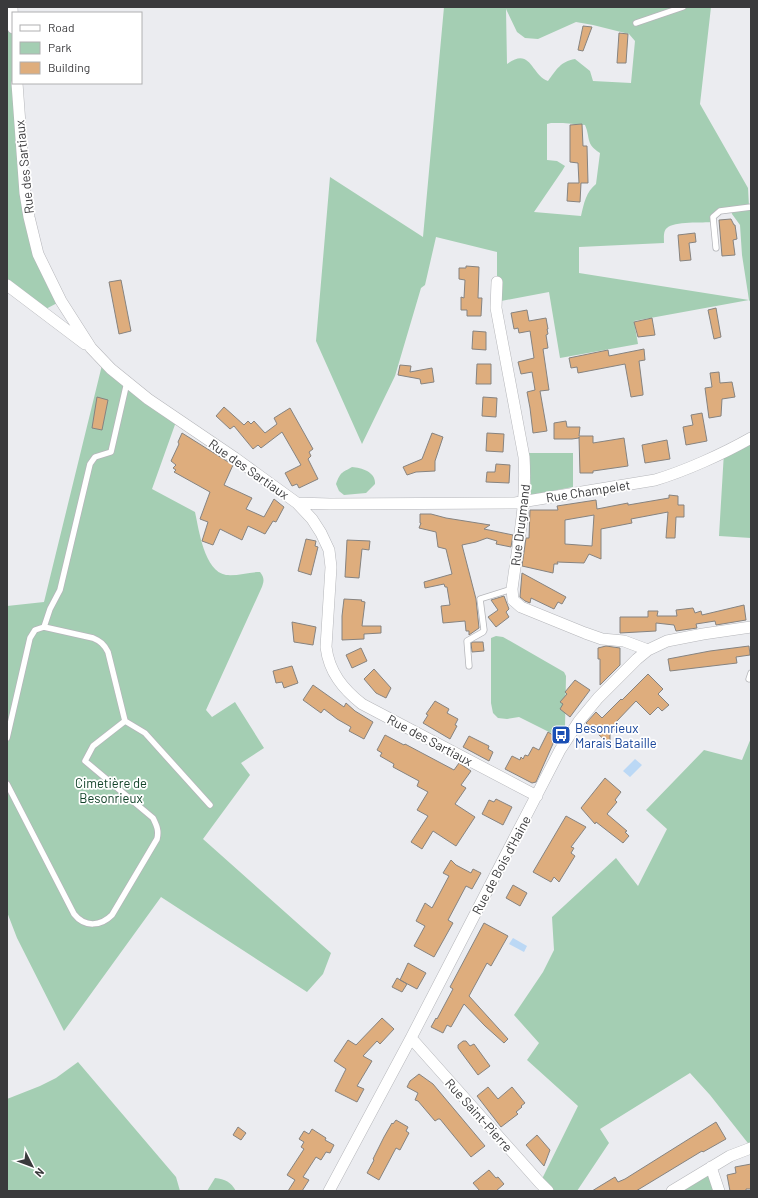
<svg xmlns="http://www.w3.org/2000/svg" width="758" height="1198" viewBox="0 0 758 1198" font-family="Barlow,sans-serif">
<rect width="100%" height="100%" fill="#ebecf0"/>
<path fill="#a4ceb3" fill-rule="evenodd" d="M7,7l6,21v55l21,158 27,60 -19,10 -35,-26z
M444,7h267l-11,97 48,84 1,19h2v96l-2,-3 -115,21 4,23 -78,14 -11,-66 -53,10 1,-20v-30l-61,-15 -11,48 -4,3 -26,88 -33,68 -46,-103 14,-164 93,60zM506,9l11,23 8,6 13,1 38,-17 17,3 36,9 6,7 -4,42 -38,-2 -3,-10 -15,-12c-15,3 -18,10 -27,22 -17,-6 -17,-35 -41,-17zM551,123h12l22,2c6,14 0,18 15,28l-4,31c-10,8 -12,19 -15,32l-47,-4 28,-41 3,-5 -8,-5 -10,-1v-36zM731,210l1,4 8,11 2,30 7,45 -170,-27v-26l85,-4c0,-5 -1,-12 3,-15 7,-7 36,-5 46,-6l7,-11z
M103,361l74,58 -25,70 43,23c4,18 9,59 31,63 12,1 23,-3 34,-3 5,6 4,10 1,17l-55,121 6,7 23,-15 29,46 -23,15 9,12 -47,64 128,114 -8,21 -16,18 -146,-95 -97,134 -47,-93 -10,-26v-306l37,-4z
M751,438v100l-32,-2 5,-84z
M529,453h44v34l-42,8z
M352,467c10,1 24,5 23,17l-9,9 -22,2 -5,-4 -3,-7c5,-13 6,-11 16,-17z
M496,636l7,1 61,35 2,4 -1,51 -5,6 -7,1 -34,-17 -12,2 -9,-1 -5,-5 -2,-10v-65z
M751,738v409l-41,-52 -20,-22 -90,56 9,14 -32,48h-29l-8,-8 38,-77 -51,-46 12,-17 -25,-28 29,-43 11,-22 -2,-33 64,-59 22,28 29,-57 -21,-19 58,-60 38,10z
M78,1062l98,115 4,14h-173v-92l33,-13 16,-8z
M711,1167l8,24h-47z
M215,1178c10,1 16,4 21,13h-29z"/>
<path fill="#bbd8f5" d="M635,759l7,6 -12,12 -7,-6z
M513,938l14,8 -3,6 -15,-8z"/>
<path fill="#dead7d" stroke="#868380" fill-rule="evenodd" d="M583,26l9,1 -9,24 -5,-1z
M619,33l9,1 -2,29h-9z
M582,124l1,22h4l1,37h-7l-1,19 -13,-1 1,-18h11l-1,-20 -8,-1v-37z
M731,219l3,6h1l2,14 -4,1 2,15 -13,1 -3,-36z
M695,233l1,9 -7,1 2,17 -11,1 -2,-26z
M466,266l13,1 -1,31h4l-1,18h-14v-6h-6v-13l3,1 1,-18 -6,-1v-11h7z
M121,280l10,51 -12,3 -10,-52z
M716,308l5,29 -7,2 -6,-29z
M527,310l2,11 17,-3 2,11h-1l1,5 -2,1 2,13 -5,1 6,41 -9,1 7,40 -14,2 -3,-25 -3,-16 8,-2 -3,-18 -11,2 -3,-12 16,-4 -4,-27 -11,2 -1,-5 -4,1 -3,-16z
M652,318l3,17 -17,2 -4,-15z
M473,331l13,1v18l-14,-1z
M644,349l1,11 -6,1 4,32v2l-12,2 -6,-33 -47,9 -1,-6 -6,1 -2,-10 39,-8 1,6z
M477,364h14v20h-15z
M400,365l11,1 -1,6 22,-4 2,14 -13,2 -1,-5 -22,-4z
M719,372l1,11 12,-1 3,15 -13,2 -1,17 -12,2 -4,-30 7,-1 -2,-14z
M97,397l11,3 -6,30 -10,-2z
M483,397l14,1 -1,19 -14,-1z
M224,407l20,18 4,-4 3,3 3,-3 11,12 12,-9 -3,-6 16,-10 23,41 -4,3 2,4 -3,3 10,20 -19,9 -2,-4 -5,2 -7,-13 16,-8 -19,-33 -21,16 -3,-3 -5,4 -19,-23 -4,3 -14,-13z
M702,413l5,28 -21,4 -3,-18 10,-2 -2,-10z
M566,421l1,6h13l-1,9h14v7l31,-5 4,28 -35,5v2h-13l-1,-36v1l-7,1h-18v-16z
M182,433l51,32 -9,20 28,13 -6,11 18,8 10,-18 10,8 -8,15 -3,-1 -8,13 -17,-8 -6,14 -22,-11 -7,16 -11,-4 6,-19 -8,-3 10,-27 -36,-20 2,-2 -3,-2 3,-3 -5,-4 8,-17 -1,-2z
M432,433l11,4 -8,24v10l-19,1 -9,3 -4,-8 19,-8z
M487,433l17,1 -1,18 -17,-1z
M667,440l3,19 -25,4 -3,-18z
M496,464l14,1 -1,18 -23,-1 1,-10h8z
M669,495l9,1v9h6v12h-8l-1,21h-9l2,-26 -37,7 1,4 -31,6v30l-12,-5 -5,9 -27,-1 1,2h-4l-1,9 -31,-7 4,-28h3l1,-28h28l-1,-4 39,-6 1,9 31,-6v2l41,-7zM594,515l-2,31 -27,-2v-24z
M420,514h11l15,4 44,7 -6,4 29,6 -2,12 -15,-3 1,-3 -10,-3 -11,4 -14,3 14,54 3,29 -10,7v-4h-3l-1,-10 -22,2 -2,-17 9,-1 -3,-18h-2l-1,-3 -19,4 -1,-6 28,-8 -6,-25 -8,-2 -2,-15 -17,-4 2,-5h-1z
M306,539l10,2 -1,5 3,1 -7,28 -13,-4z
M347,540l23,1 -1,9 -7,-1 -3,29 -14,-1z
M522,573l44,24 -4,7 -4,-2 -4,7 -23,-11 -1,5 -5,-2 -5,-4z
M504,596l5,13 -3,3 3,5 -13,10 -8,-10 10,-7 -7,-10z
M344,599l18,1 -1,1 4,1 -3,24h19v7l-17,1v5l-22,1v-24z
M744,605l2,15 -30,5 -1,-4 -19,3 1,4 -21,3 -2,-6 -18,-2v8l-36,2v-16h28v-6h10l-1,5h20l-1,-6 17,-2 2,5 6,-2 1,4z
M292,622l24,5 -3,18 -19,-3z
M473,642h10l1,9 -12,1 -1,-9z
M606,646l14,2v17l-20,20v-26h-2v-11z
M749,646l1,9 -14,2 1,6 -67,8 -2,-12 42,-8z
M361,648l6,13 -15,7 -6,-13z
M292,666l6,17 -14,5 -2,-6 -6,1 -3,-12z
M374,669l17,19 -5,10 -10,-5 -12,-14z
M648,674l15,15 -5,5 11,11 -7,6 -4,-4 -8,8 -14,-14 -20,21 3,3 -9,10v10l-24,-22 10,-11 6,6 19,-19 1,1z
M575,680l15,10 -20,27 -10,-8 3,-5 -3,-2 7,-8 -2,-2z
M313,685l31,22 2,-4 9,8 18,11 -9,17 -15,-8 2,-4 -14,-8 -13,-10 -3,4 -18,-13z
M435,701l14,8 -2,4 11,6 -3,6 2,1 -7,13 -27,-16 5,-8 -2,-1z
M548,732l8,5 -20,45 -4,1 -27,-14 7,-13 8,4 1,-3 2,2 2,-4 3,1 5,-9 6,3z
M385,735l19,10 1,-1 49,26 5,-7 12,8 -10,14 5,3 -11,16 20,13 -19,29 -23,-15 -11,18 -11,-7 17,-26 -11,-6 11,-18 -11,-6 2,-5 -26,-14 1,-3 -14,-8 2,-3 -5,-3z
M469,736l20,10 -1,3 5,3 -4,9 -26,-14z
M605,778l16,14 -6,8 2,2 -10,12 20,17 -2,1 4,4 -6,7 -27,-21 -1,2 -14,-16z
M496,799l16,8 -9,18 -21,-11 7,-14 5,2z
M566,816l20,11 -15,20 3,1 -3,5 4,3 -16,26 -5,-5 -3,5 -18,-10z
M451,860l5,5 15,8 2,-4 8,4 -9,16 -6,-3 -18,34 5,3 -19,34 -20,-11 11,-20 -9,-5 9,-18 7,5 17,-32 -6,-3z
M513,885l14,8 -7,13 -14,-8z
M484,923l24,13 -17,30 -4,-3 -18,33 39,43 -4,4 -19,-17 -21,-22 -13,23 -4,-2 -4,8 -12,-6 5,-9 1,1 16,-30 -3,-2z
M408,963l18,10 -9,16 -17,-9z
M397,978l10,6 -5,8 -10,-5z
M382,1018l12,11 -14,15 -3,-3 -14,15 9,5 -15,25 7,3 -7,13 -22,-11 11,-22 -12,-8 14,-21 8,5z
M463,1041h3l4,5 4,-2 16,22 -12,9 -20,-27v-3z
M419,1074l14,10 52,62 -14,11 -31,-38h-2l-3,2 -17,-20 -3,-1 3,-7 -11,-6 3,-6z
M488,1087l10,12 14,-12 13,16 -4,3 1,1 -6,5 2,2 -17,13 -24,-31z
M396,1120l12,7 -2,4 3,2 -9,17 -4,-2 -17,32 -12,-7 7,-13 -1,-1 11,-22 8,-14 1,1z
M716,1122l10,17 -23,13 -1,-1 -66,40h-44l23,-14 3,5 7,-3z
M238,1127l8,6 -5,7 -8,-5z
M312,1129l14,9 -1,2 9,5 -4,8 -4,-1 -5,8 -5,-3 -13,20 6,3 -7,11h-14l7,-11 -8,-5 17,-26 -3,-2 3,-5 -5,-3 5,-8 5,3z
M537,1135l13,15 -6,16 -18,-21z
M751,1164v25h-5v2h-16l-3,-16 9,-2 -1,-6z
M489,1170l7,8 2,-1 6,7 -8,7h-16l-7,-8z"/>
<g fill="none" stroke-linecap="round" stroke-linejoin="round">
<g stroke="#b5b6ba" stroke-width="7">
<path id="service" d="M636,23l47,-16
M716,248l-3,-31 7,-6 31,-4
M44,627l49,11c7,3 11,6 15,14l17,69
M469,666l-2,-25 16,-9 1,-2 -4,-31 32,-10
M749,679l2,-6
M7,738l23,-100 5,-8 9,-3 6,-18 10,-19 30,-126 5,-7 16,-5 16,-70
M7,784l67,130c11,14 27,12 38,1l45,-76c2,-8 0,-13 -4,-21l-68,-57 8,-15 32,-25 20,12 65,72"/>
</g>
<g stroke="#b5b6ba" stroke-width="12">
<path id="minor" d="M12,7l1,21
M17,83l8,110 4,24 9,37 23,47 30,47 20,21 37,30 87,59 62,45 15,16 9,14 8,17 2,17 -5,80c3,25 17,42 36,57l175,92
M497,282l-1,26 28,149c3,45 -6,86 -12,132l1,11 8,7 64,26 17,6 22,2 24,9
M7,285l78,59
M297,503l33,1 185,-1 140,-23c30,-9 68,-26 96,-42
M411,1038l129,145 8,8
M711,1167l8,24
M329,1191l82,-153 149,-288 19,-29 19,-23 39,-39 11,-9 19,-9 36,-7 48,-7
M672,1191l58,-35 21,-8"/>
</g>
<use href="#service" stroke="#fff" stroke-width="5.5"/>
<use href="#minor" stroke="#fff" stroke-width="11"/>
</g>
<defs>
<g id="bus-square" transform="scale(1)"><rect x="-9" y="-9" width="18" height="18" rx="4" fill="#1a4fb4" stroke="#fff"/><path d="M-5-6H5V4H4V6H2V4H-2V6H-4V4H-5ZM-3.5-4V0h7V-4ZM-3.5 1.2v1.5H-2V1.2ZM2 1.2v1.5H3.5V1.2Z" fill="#fff"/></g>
</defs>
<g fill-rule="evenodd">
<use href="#bus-square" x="561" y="735"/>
</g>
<g text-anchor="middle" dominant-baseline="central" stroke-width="3.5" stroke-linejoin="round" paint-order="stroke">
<g font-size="13" fill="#3a3a3c" stroke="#fff">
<text transform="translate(24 167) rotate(-96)">Rue des Sartiaux</text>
<text transform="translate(249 469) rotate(35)">Rue des Sartiaux</text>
<text transform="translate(588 491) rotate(-9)">Rue Champelet</text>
<text transform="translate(520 525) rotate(-83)">Rue Drugmand</text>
<text transform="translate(430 740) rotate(28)">Rue des Sartiaux</text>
<text transform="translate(501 865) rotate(-62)">Rue de Bois d'Haine</text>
<text transform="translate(479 1115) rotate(48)">Rue Saint-Pierre</text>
</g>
<g font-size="13" fill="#164399" stroke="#fff" text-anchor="start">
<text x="575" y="728">Besonrieux<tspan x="575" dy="15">Marais Bataille</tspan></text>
</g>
<g font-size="13" fill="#124329" stroke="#fff">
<text x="111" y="783">Cimetière de<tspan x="111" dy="15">Besonrieux</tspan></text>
</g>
</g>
<rect width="758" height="1198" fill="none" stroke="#3a3a3c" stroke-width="16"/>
<rect x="12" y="12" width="130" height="72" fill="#ffffff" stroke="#b0b0b1"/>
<rect x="20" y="25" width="20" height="6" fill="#ffffff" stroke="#b0b0b1"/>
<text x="48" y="32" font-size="12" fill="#3a3a3c">Road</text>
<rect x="20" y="42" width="20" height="12" fill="#a4ceb3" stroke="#b0b0b1"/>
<text x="48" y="52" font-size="12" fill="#3a3a3c">Park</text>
<rect x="20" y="62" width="20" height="12" fill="#dead7d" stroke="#b0b0b1"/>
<text x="48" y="72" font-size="12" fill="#3a3a3c">Building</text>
<g transform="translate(32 1166) rotate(132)" stroke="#ffffff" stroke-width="3" paint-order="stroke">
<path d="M0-3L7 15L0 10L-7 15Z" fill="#3a3a3c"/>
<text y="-6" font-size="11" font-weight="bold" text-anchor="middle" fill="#3a3a3c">N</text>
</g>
</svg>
